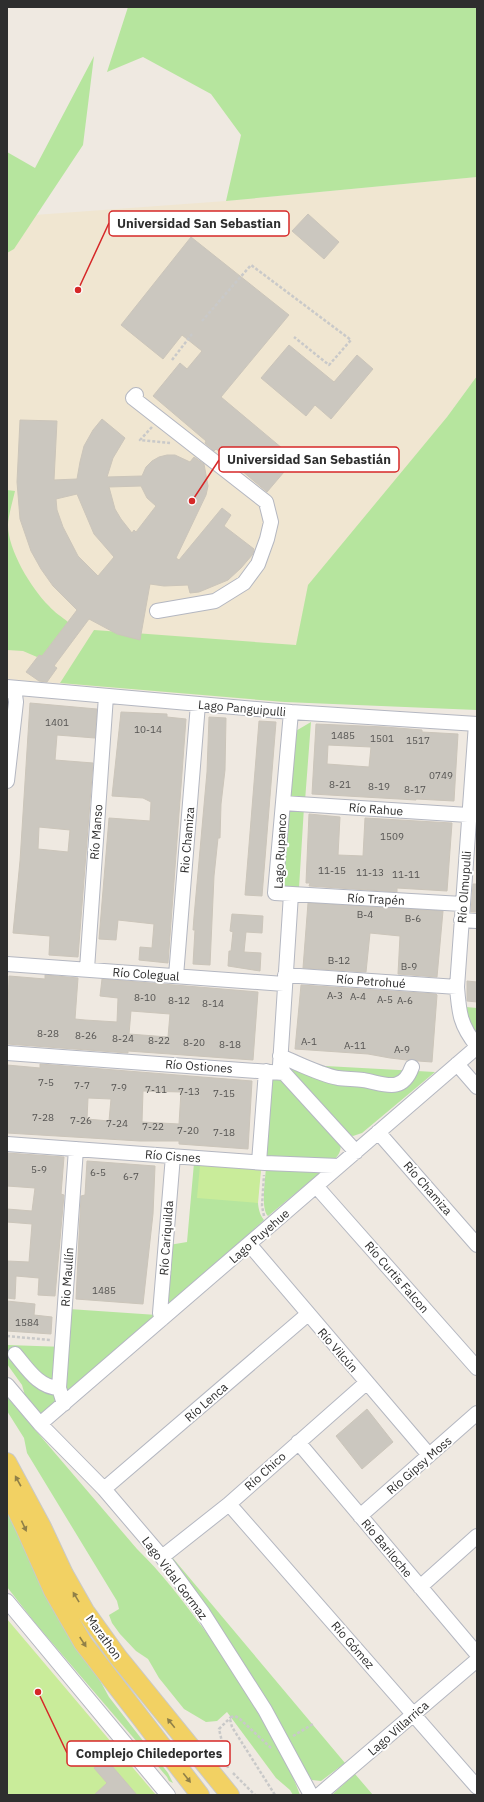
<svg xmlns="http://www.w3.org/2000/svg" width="484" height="1802" viewBox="0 0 484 1802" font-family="'IBM Plex Sans',sans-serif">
<rect width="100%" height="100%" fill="#efe9e1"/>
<path fill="#f0e6d1" d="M477,177v199l-30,41 -162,285 -278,-23v-462l219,-16z"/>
<path fill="#b6e59e" d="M128,7h349v170l-251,24 15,-66 -30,-41 -68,-37 -36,15z
M94,56l-11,89 -69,104 -7,4v-101l28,16z
M477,376v334l-192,-8 -225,-19 34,-53 202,15 12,-60 139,-168z
M7,490l8,1c-2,9 -7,26 -7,34 0,25 23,63 41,81 5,6 13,11 19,16l-26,34 -3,-1 -2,2 -14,-6 -16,-1z
M311,722l-6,79 -18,-3 7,-66z
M304,807l-5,81 -5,2 -14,-4 6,-77z
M466,1007l11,1v25l-9,-7z
M289,1064l146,8 -73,61 -9,3 -8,-3 -56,-66z
M273,1078h10l57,64c2,8 -1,14 -8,19l-64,-3 -3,-3 2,-71z
M194,1163l67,4c-1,16 -8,40 3,53l-91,82 -4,1 -3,-2 3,-56 18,-3z
M266,1165l54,5v3l-52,43c-8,-7 -2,-40 -2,-51z
M69,1309l88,6 -117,109 -14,-25 -4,-14 -15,-21v-19l59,2z
M7,1397l130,152c25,24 45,51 66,79 38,51 75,107 97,167h-7l-3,-5 -14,-12 -49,-66 -10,9 -11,1 -22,-13 -25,-31 -11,-19 -12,-8 -16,-17 -8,-11 -3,-8 10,-6 -2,-8 -90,-148 -3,-15 -17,-27z
M7,1510l102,187 59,76 5,10 -4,-2 -2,-4 -131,-153 -29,-37z
M172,1557l173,206 -24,18 -9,-1 -3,-4 -68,-117 -72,-100z
M355,1774l18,21h-41l3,-3z"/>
<path fill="#c9ec9a" d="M200,1165l61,5 -3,33 -61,-5z
M7,1619l149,176h-149z"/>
<path fill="#cbc7bf" stroke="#cbc5ba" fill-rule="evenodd" d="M308,214l31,28 -15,17 -32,-28z
M191,237l98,78 -68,82 74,62 -28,33 -51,-43 -2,2 -9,-8 1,-2 -53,-45 27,-33 7,6 15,-18 -20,-16 -19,24 -42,-34z
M289,345l45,37 23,-27 16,14 -42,50 -16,-14 -9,11 -45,-38z
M102,419l23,19 -12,20 -6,19 35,-1 4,-9 6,-6 7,-4 8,-2h8l15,7 4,-5 10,7 4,22 -2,9 -30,63 3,2 43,-52 9,7 -7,11 30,23 -1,5 -12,14 -13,12 -29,12 -9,1 -2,-8 -24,1 -14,-2 -10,56 -23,-6 -28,-15 -35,47 3,2 -10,14 -8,-1 -13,-9 13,-17 3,1 35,-46 -24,-24 -12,-17 -10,-18 -11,-32 -3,-37 3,-62 37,1 -3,59 23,-1 3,-17 4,-16 9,-16zM141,486l6,12 9,8 -20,26 -2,-2 -2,3 -11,-14 -6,-10 -6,-22zM77,494l17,40 20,23 -16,19 -20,-20 -15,-29 -6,-17 -1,-11z
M30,703l67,6 -2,29 -38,-3 -2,25 38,3 -15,194 -29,-2 1,-19 -37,-3 7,-72zM39,827l31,3 -2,22 -30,-3z
M121,712l46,2v3l19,2 -18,244 -29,-3 1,-13 12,1 2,-24 -36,-4 -2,20 -17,-1 10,-121 41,3 1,-19 -8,-4 -31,-2z
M209,717l17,1 -1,52 -4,34 -1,34h-2l-4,38 -4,89 -17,-1 2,-34h-2l1,-13 13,-145z
M259,721l17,1 -14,174 -17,-1z
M316,724l69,3 37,3v2l36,2 -4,67 -38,-2v1l-104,-6zM328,745l43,2 -2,20 -42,-3z
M309,814l31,3 -2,38 25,1 2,-38 87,5 -5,68 -50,-3v4l-88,-6 1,-3h-4z
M473,884h4v28h-6z
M308,903l135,8 -6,66 -39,-3 2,-38 -30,-3 -4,39 -63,-4z
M232,914l31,2 -1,17 -16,-1 -2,20 17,1 -1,18 -32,-5 1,-15h2l2,-19 -3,-1z
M45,975l33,3 -3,41 10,1 32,2 1,-24 -18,-2 2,-17 156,13 -5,68 -125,-9v2l-121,-9 2,-68 36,3zM131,1011l39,3 -2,23 -39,-3z
M467,981l10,1v20l-10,-1z
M301,985l135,9 1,1 -5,67 -14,-1 -6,-2 -5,1 -17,-2 -22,-4 -73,-5z
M40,1064l212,17 -4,68 -69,-5v-3h-39l-133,-8v-68l33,3zM143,1091l38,1 -2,32 -37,-2zM88,1098l23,1 -2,22 -22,-2z
M7,1153l57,4 -3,37 3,1 -9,101 -17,-1 1,-17 -23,-2 -1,23 -8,-1v-37l22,1 3,-38 -25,-2v-13l25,2 3,-23 -28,-2z
M87,1161l68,5 -2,48 -10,90 -67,-5 5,-103 4,-1z
M7,1301l28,3 -1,11 18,2 -1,17 -44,-3z
M367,1409l26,33 -31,27 -26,-33z
M106,1759l31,36h-43l13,-12 -13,-15z"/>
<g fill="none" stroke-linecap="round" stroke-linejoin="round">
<g stroke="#b4b7c1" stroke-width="16">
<path id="minor" d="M136,395l-3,3 133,104 5,20 -4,17 -9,25 -14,19 -29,18 -58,10
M7,687l284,25 186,12
M7,687l8,8 1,7 -9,79
M291,712l-16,181 187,11
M476,724l-19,263c2,26 3,38 20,59
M283,803l185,12
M291,894l-11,171 4,8 72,79
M461,920l16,1
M7,964l277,20
M87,969l19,-273
M285,975l172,12
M176,976l22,-272
M7,1053l277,20
M280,1056c18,7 38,18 58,22 8,1 16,1 25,2 20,3 39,15 49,-13
M457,1064l20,23
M378,1132l99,113
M7,1144l258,19 74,3
M259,1162l7,-91
M316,1186l161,182
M249,1244l180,211
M162,1319l-2,-6 13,-157
M15,1354c12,14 24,34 44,34
M7,1385l33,39 64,65 58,68 41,56 62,97 46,85
M64,1404l-5,-16 17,-239
M40,1424l437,-377
M298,1442l179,212
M104,1489l204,-175
M229,1504l248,283
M360,1516l117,-103
M162,1557l67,-53 137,-121
M420,1587l57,-51
M7,1601l161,194
M319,1795l158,-135"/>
</g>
<g stroke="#c9c9c9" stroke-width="20">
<path id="major" d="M7,1462l35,65 22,47 21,37 33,46 112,138
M7,1491l18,37 28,63 30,52 117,152"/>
</g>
<path stroke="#c9c9c9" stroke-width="2.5" stroke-dasharray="3 2" stroke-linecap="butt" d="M202,321l49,-56 100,75 -22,25 -35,-28
M172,360l20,-26
M152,427l-12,13 30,3
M264,1216l-2,-10 2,-31
M7,1336l43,4
M293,1736l20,-12
M271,1748l-31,-29 -5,-3 -4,1 -1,2 2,8 43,68
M228,1768l-9,-39 12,-12
M233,1773l22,22"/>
<use href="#minor" stroke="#fff" stroke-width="14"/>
<use href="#major" stroke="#f2d163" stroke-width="18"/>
</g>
<defs><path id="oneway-solid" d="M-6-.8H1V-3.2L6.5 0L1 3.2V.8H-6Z"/></defs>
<g fill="#908048">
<use href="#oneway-solid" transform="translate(18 1481) rotate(-119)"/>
<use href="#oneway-solid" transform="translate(24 1526) rotate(65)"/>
<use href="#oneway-solid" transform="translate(76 1597) rotate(-121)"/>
<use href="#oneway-solid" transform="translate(83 1642) rotate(57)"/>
<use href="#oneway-solid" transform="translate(171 1723) rotate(-129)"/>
<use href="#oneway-solid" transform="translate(187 1778) rotate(52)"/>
</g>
<g text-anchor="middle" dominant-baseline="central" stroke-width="4" stroke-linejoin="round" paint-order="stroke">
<g font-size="10" fill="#555452">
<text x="57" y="722">1401</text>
<text x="148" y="729">10-14</text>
<text x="343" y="735">1485</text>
<text x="382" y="738">1501</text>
<text x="418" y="740">1517</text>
<text x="441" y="775">0749</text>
<text x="340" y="784">8-21</text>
<text x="379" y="786">8-19</text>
<text x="415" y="789">8-17</text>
<text x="392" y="836">1509</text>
<text x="332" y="870">11-15</text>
<text x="370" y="872">11-13</text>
<text x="406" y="874">11-11</text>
<text x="365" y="914">B-4</text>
<text x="413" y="918">B-6</text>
<text x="339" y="960">B-12</text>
<text x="409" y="966">B-9</text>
<text x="335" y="995">A-3</text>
<text x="358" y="996">A-4</text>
<text x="145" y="997">8-10</text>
<text x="385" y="999">A-5</text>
<text x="179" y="1000">8-12</text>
<text x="405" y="1000">A-6</text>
<text x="213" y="1003">8-14</text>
<text x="48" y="1033">8-28</text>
<text x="86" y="1035">8-26</text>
<text x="123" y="1038">8-24</text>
<text x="159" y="1040">8-22</text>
<text x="309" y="1041">A-1</text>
<text x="194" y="1042">8-20</text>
<text x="230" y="1044">8-18</text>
<text x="355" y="1045">A-11</text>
<text x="402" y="1049">A-9</text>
<text x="46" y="1082">7-5</text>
<text x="82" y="1085">7-7</text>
<text x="119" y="1087">7-9</text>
<text x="156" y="1089">7-11</text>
<text x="189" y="1091">7-13</text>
<text x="224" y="1093">7-15</text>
<text x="43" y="1117">7-28</text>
<text x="81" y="1120">7-26</text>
<text x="117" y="1123">7-24</text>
<text x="153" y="1126">7-22</text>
<text x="188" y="1130">7-20</text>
<text x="224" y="1132">7-18</text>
<text x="39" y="1169">5-9</text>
<text x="98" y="1172">6-5</text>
<text x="131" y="1176">6-7</text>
<text x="104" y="1290">1485</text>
<text x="27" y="1322">1584</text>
</g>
<g font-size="12" fill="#2e2e2e" stroke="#fff">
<text transform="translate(242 708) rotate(5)">Lago Panguipulli</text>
<text transform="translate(376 809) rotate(4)">Río Rahue</text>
<text transform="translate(96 832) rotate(-86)">Río Manso</text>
<text transform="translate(187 840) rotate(-85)">Rio Chamiza</text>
<text transform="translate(280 851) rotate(-87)">Lago Rupanco</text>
<text transform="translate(464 887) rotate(-86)">Río Olmupulli</text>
<text transform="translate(376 899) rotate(3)">Río Trapén</text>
<text transform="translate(146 974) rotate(4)">Río Colegual</text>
<text transform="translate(371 981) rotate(4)">Río Petrohué</text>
<text transform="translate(199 1066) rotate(4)">Río Ostiones</text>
<text transform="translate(173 1156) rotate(4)">Río Cisnes</text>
<text transform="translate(428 1188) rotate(49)">Río Chamiza</text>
<text transform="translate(259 1236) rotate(-41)">Lago Puyehue</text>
<text transform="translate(166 1238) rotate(-86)">Río Cariquilda</text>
<text transform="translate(67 1277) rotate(-86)">Rio Maullín</text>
<text transform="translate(397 1277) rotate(49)">Río Curtis Falcon</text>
<text transform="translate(338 1350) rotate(49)">Río Vilcún</text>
<text transform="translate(206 1402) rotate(-41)">Río Lenca</text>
<text transform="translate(419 1465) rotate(-41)">Río Gipsy Moss</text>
<text transform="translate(265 1471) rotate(-42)">Río Chico</text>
<text transform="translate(387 1548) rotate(50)">Río Bariloche</text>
<text transform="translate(175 1578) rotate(53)">Lago Vidal Gormaz</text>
<text transform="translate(104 1637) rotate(54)">Marathon</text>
<text transform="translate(353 1645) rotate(49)">Río Gómez</text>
<text transform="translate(398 1728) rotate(-41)">Lago Villarrica</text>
</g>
</g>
<path fill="none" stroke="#d62828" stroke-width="1.5" d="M78 290L109 223M192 501L219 460M38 1692L67 1753"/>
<g fill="#d62828" stroke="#fff" stroke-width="1.5">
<circle cx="78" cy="290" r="4"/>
<circle cx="192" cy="501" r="4"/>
<circle cx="38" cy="1692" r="4"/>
</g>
<g fill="#fff" stroke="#d62828" stroke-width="1.5">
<rect x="109" y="211" width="180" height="25" rx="4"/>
<rect x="219" y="447" width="180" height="25" rx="4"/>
<rect x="67" y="1741" width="163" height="25" rx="4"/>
</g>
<g font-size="13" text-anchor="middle" font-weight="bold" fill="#2e2e2e">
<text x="199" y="228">Universidad San Sebastian</text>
<text x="309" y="464">Universidad San Sebastián</text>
<text x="149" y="1758">Complejo Chiledeportes</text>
</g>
<rect width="484" height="1802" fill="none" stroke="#2e2e2e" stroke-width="16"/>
</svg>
